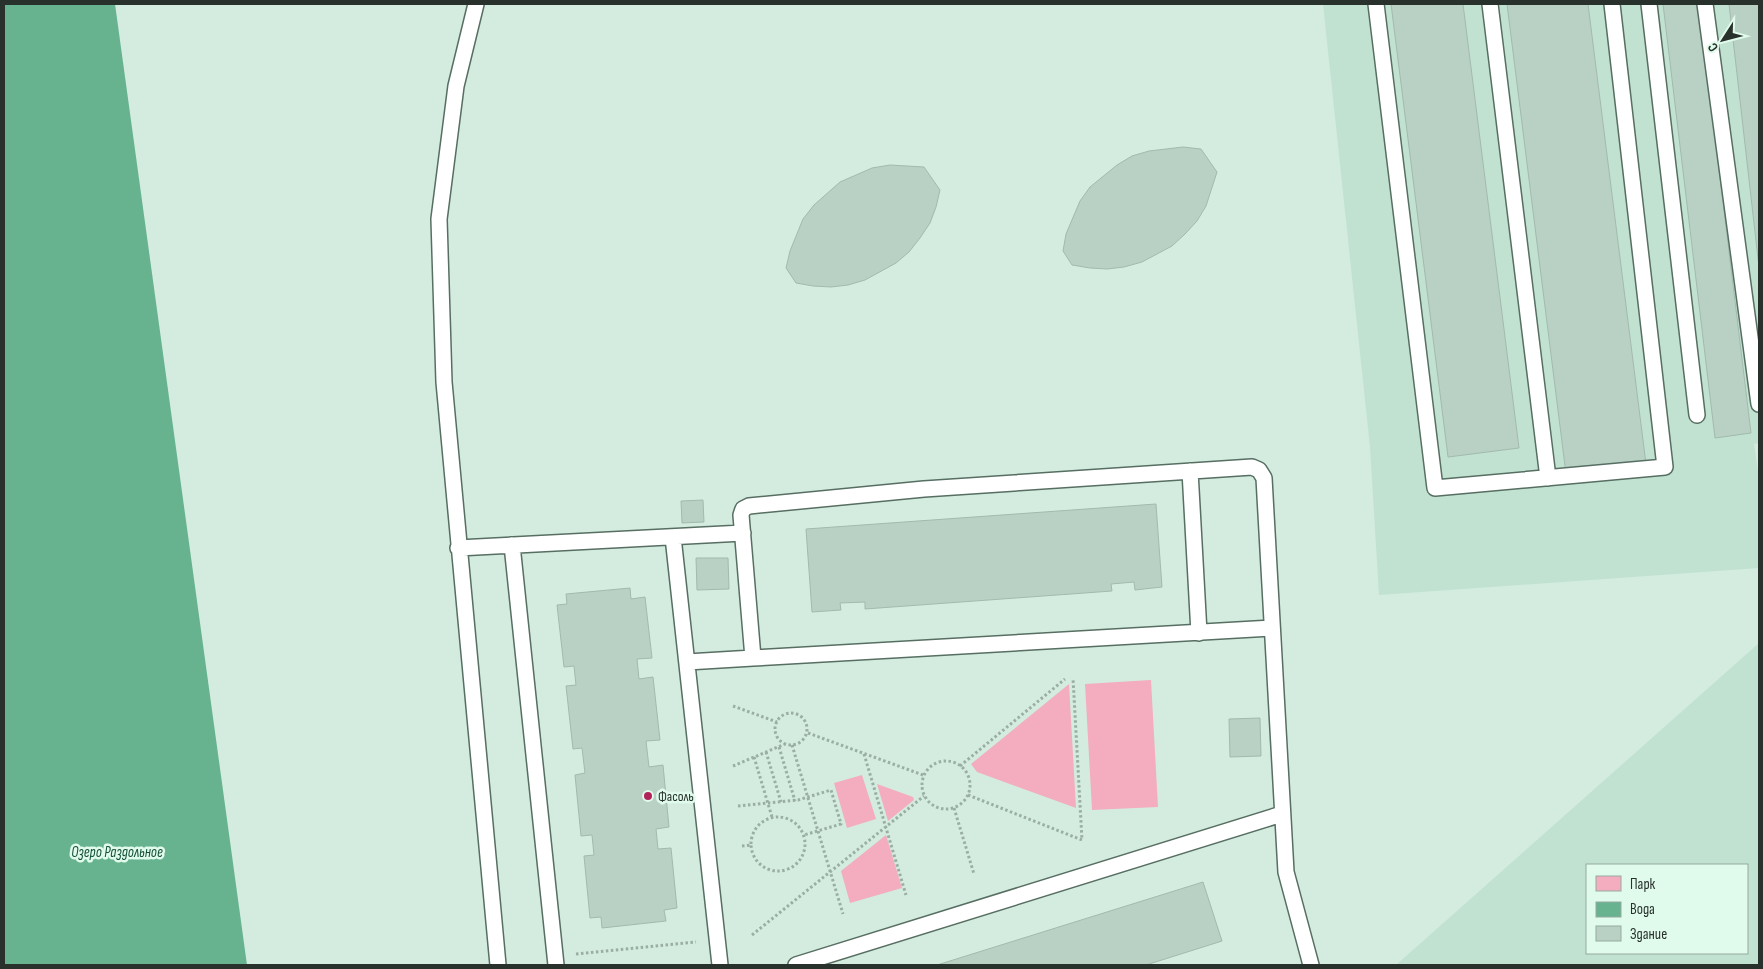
<svg xmlns="http://www.w3.org/2000/svg" width="1763" height="969" viewBox="0 0 1763 969" font-family="'Sofia Sans Condensed',sans-serif">
<rect width="100%" height="100%" fill="#d3ecdf"/>
<path fill="#c1e2d1" fill-rule="evenodd" d="M1323,4h436v439l-5,1 5,33v91l-380,27 -9,-148z
M1759,643v322h-363zM1587,865h160v88h-160z"/>
<path fill="#f3adbe" d="M1151,680l7,127 -66,3 -7,-126z
M1069,684l7,124 -99,-36 -6,-8z
M862,775l14,44 -29,9 -13,-45z
M877,784l36,13 1,3 -26,21z
M886,835l16,53 -52,15 -9,-32z"/>
<path fill="#67b28f" d="M4,4h111l132,961h-243z"/>
<path fill="#b8d1c4" stroke="#a2baad" d="M1391,4h72l56,444 -71,9z
M1507,4h81l58,460 -80,10z
M1663,4h36l52,429 -36,5z
M1729,4h30v263z
M1183,147l18,2 16,23 -11,34 -9,15 -12,13 -13,12 -30,16 -18,5 -17,2 -17,-1 -18,-3 -9,-14 3,-17 14,-33 10,-14 27,-22 15,-9 17,-5z
M890,165l34,2 16,23 -4,17 -6,16 -10,15 -11,14 -13,11 -31,17 -17,5 -17,2 -18,-1 -17,-3 -10,-15 4,-17 13,-32 11,-14 26,-23 32,-14z
M703,500l1,22 -22,1 -1,-22z
M1156,504l6,83 -27,3 -1,-8 -23,2 1,7 -247,18v-7l-25,1 1,7 -29,2 -6,-83z
M696,558h32l1,31 -32,1z
M630,588l1,11 14,-2 7,61 -15,1 2,20 14,-2 7,63 -14,1 3,26 14,-2 6,62 -13,2 2,20 13,-1 6,60 -13,2 2,11 -64,7 -1,-11 -11,1 -6,-62 10,-1 -2,-20 -11,1 -6,-61 10,-2 -3,-25 -9,1 -7,-63 10,-1 -2,-19 -10,1 -7,-62 10,-1 -1,-10z
M1260,718l1,38 -31,1 -1,-38z
M1203,882l19,59 -76,24h-209z"/>
<g fill="none" stroke-linecap="round" stroke-linejoin="round">
<g stroke="#576e62" stroke-width="18">
<path id="service" d="M476,4l-20,82 -17,133 5,163 54,583
M1376,4l59,484 230,-21 -53,-463
M1490,4l58,474
M1649,4l48,411
M1705,4l54,400
M1190,471l9,162
M673,537l47,428
M512,545l44,420
M458,548l285,-15
M1272,628l-519,30 -12,-143 2,-6 6,-3 175,-17 328,-22 7,3 5,8 22,394 25,93
M687,662l66,-4
M796,965l486,-151"/>
</g>
<path stroke="#9aaea3" stroke-width="3" stroke-dasharray="2.5 2.5" stroke-linecap="butt" d="M733,706l44,16
M775 729a16 16 0 1 1 32 0a16 16 0 1 1-32 0Z
M808,733l115,42
M792,745l51,169
M779,747l16,54
M766,752l15,50
M864,754l42,141
M754,757l18,60
M922 785a24 24 0 1 1 48 0a24 24 0 1 1-48 0Z
M733,766l52,-22
M960,766l105,-87
M968,795l114,45 -9,-162
M738,806l60,-6 33,-10 10,34 -37,11
M954,808l20,66
M751 844a27 27 0 1 1 54 0a27 27 0 1 1-54 0Z
M742,846l9,-1
M752,935l172,-139
M576,954l120,-12"/>
<use href="#service" stroke="#fff" stroke-width="15"/>
</g>
<circle fill="#b1235a" stroke="#e0faec" stroke-width="2" cx="648" cy="796" r="5"/>
<g text-anchor="middle" dominant-baseline="central" stroke-width="5" stroke-linejoin="round" paint-order="stroke">
<g font-size="14" fill="#28312c" stroke="#e0faec" text-anchor="start">
<text x="658" y="796">Фасоль</text>
</g>
<g font-size="15" font-style="italic" fill="#134f37" stroke="#e0faec">
<text x="117" y="852">Озеро Раздольное</text>
</g>
</g>
<rect width="1763" height="969" fill="none" stroke="#28312c" stroke-width="10"/>
<rect x="1586" y="864" width="162" height="90" fill="#e0faec" stroke="#96aa9f"/>
<rect x="1596" y="876" width="25" height="15" fill="#f3adbe" stroke="#96aa9f"/>
<text x="1630" y="889" font-size="15" fill="#28312c">Парк</text>
<rect x="1596" y="902" width="25" height="15" fill="#67b28f" stroke="#96aa9f"/>
<text x="1630" y="914" font-size="15" fill="#28312c">Вода</text>
<rect x="1596" y="926" width="25" height="15" fill="#b8d1c4" stroke="#96aa9f"/>
<text x="1630" y="939" font-size="15" fill="#28312c">Здание</text>
<g transform="translate(1723 40) rotate(234)" stroke="#e0faec" stroke-width="4" paint-order="stroke">
<path d="M0-4L9 19L0 12L-9 19Z" fill="#28312c"/>
<text y="-8" font-size="14" font-weight="bold" text-anchor="middle" fill="#28312c">С</text>
</g>
</svg>
